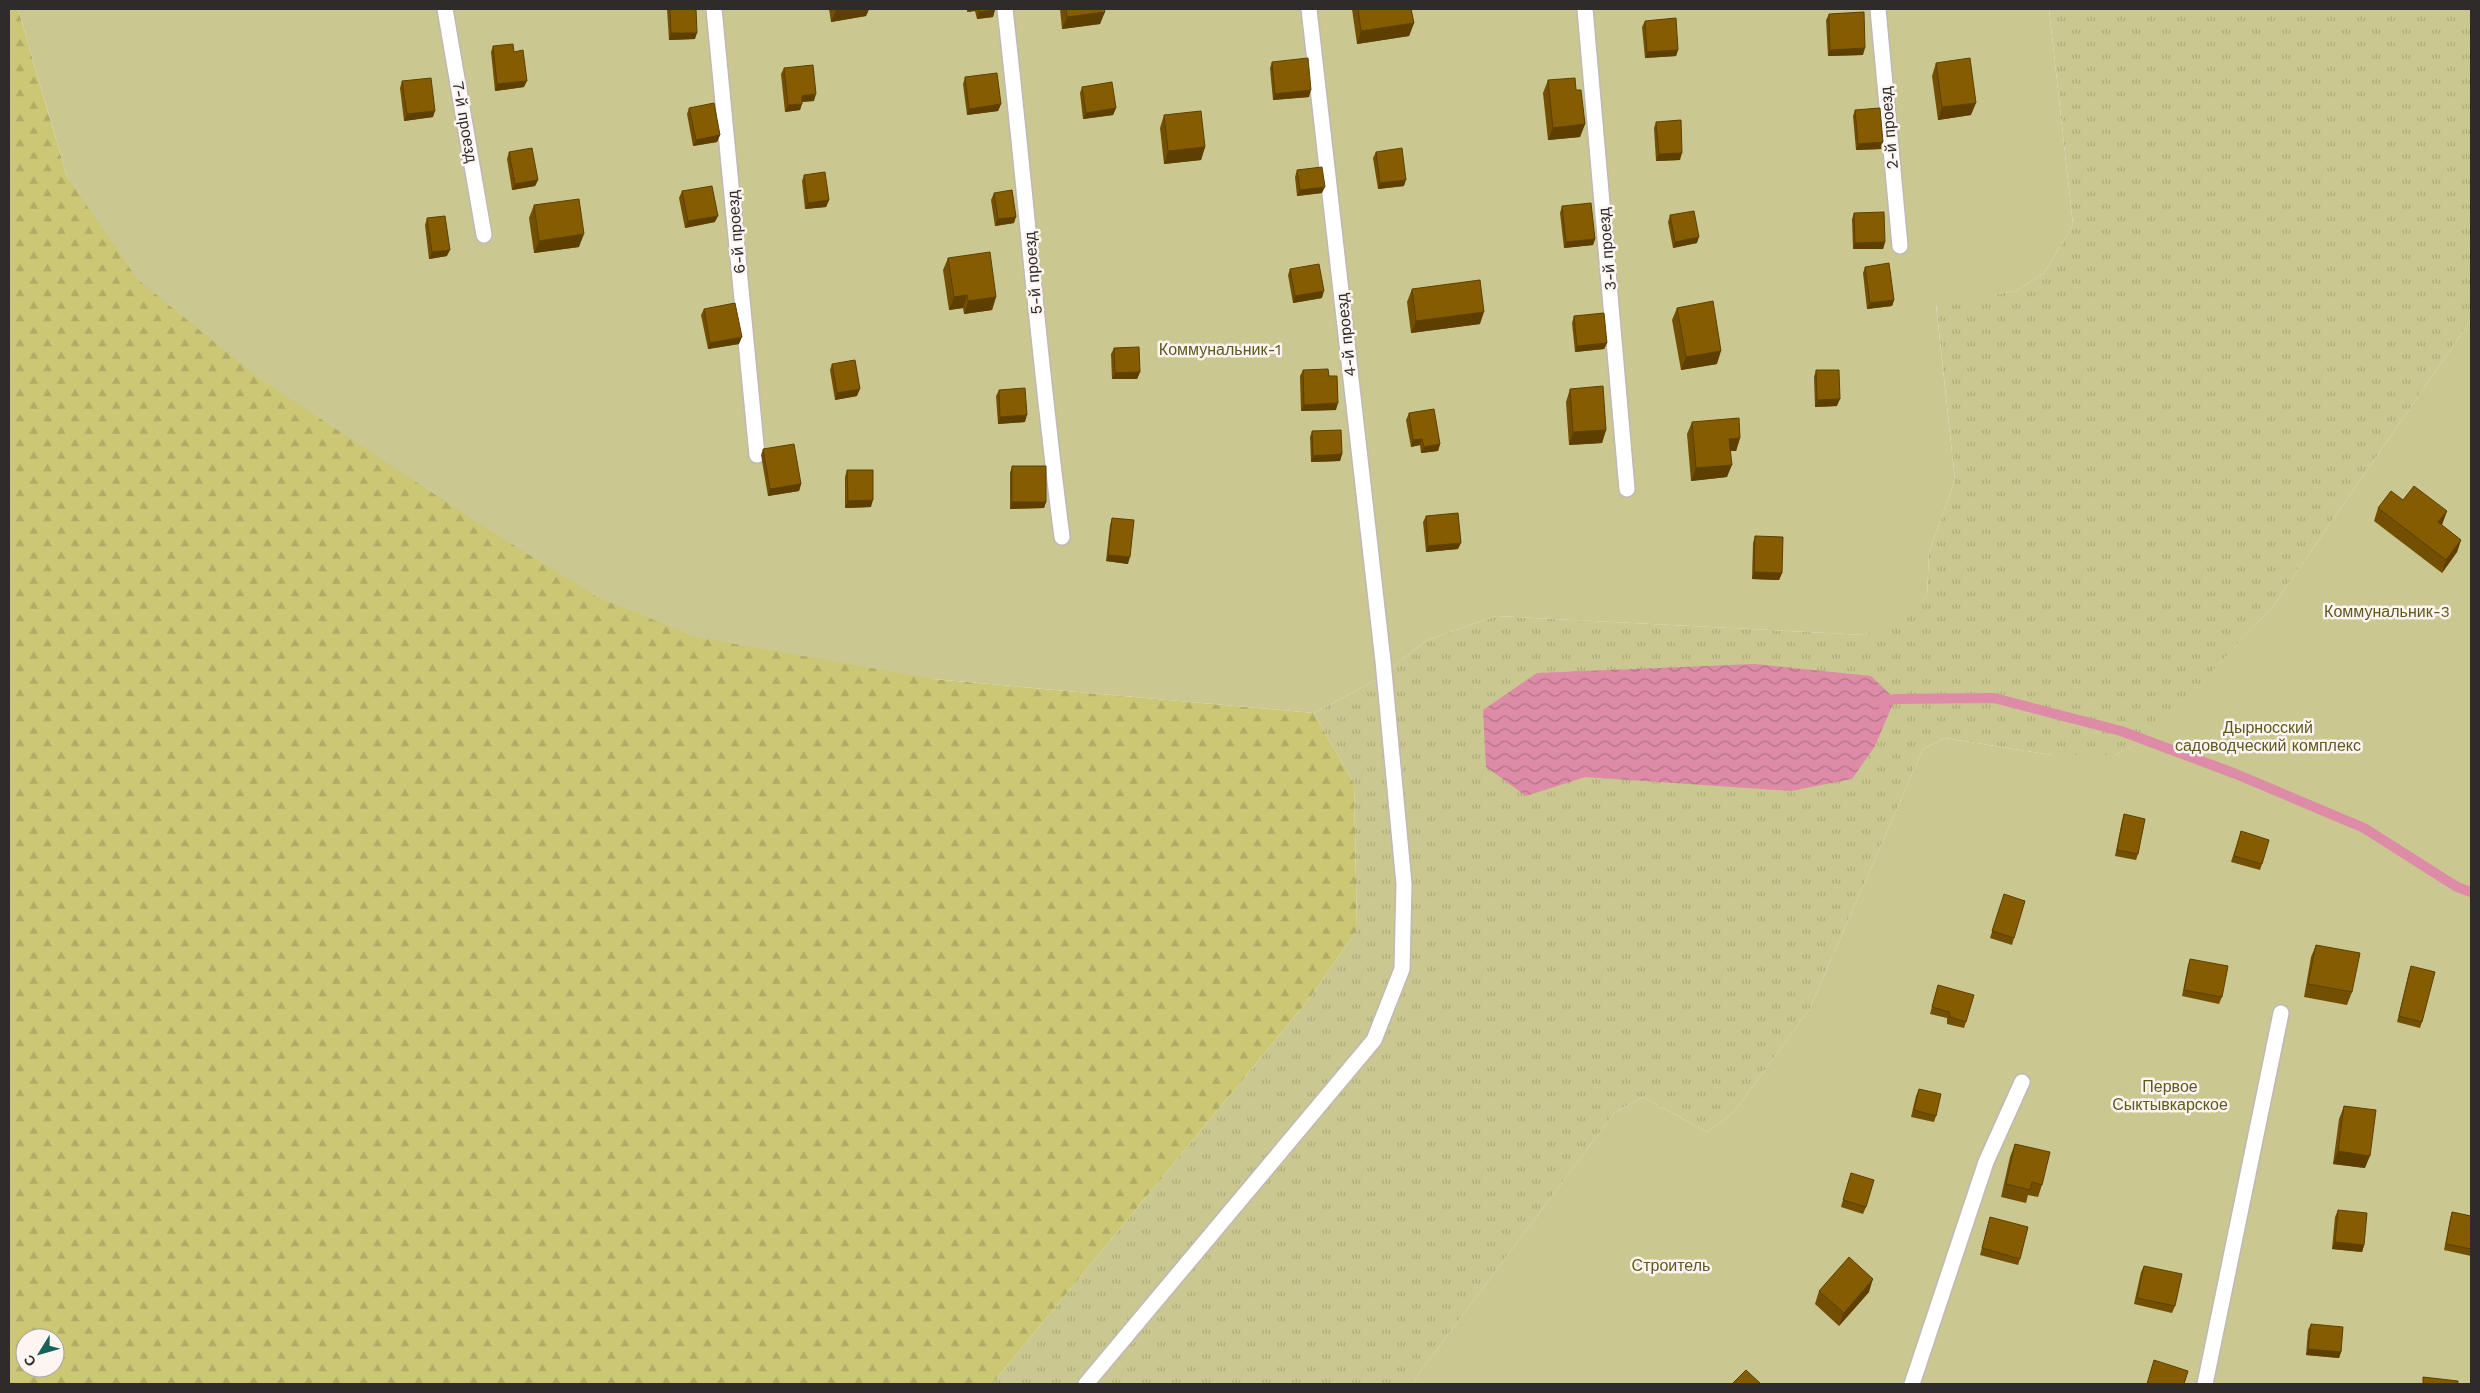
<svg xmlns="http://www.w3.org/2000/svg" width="2480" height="1393" viewBox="0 0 2480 1393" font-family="'Work Sans',sans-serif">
<defs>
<pattern id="grass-tufts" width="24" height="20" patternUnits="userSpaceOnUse" patternTransform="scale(1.25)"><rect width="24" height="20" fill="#cac790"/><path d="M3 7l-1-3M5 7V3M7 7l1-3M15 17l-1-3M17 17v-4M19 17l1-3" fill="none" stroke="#aeab7c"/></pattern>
<pattern id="forest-firs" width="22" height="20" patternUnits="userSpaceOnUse" patternTransform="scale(1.25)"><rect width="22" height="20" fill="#ccc775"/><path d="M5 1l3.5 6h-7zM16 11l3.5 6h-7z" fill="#b0ab65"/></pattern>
<pattern id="water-waves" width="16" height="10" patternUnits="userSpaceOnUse" patternTransform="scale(1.25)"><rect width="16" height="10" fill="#dd8ba6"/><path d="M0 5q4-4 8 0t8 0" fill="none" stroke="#b47287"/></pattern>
</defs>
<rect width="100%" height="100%" fill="#fcf5f1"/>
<path fill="url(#grass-tufts)" d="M2049,9h422v311l-198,286 -121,131 -37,18h-63l-107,-17 -22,11 -114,261 -76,103 -26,19 -64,-35 -28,15 -204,272h-419l317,-385 48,-69 -3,-146 -40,-71 62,-33 51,-40 69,-24 369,19 62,-38 2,-45 26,-72 -19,-176 80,-13 28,-18 29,-48z"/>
<path fill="url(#forest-firs)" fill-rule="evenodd" d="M9,9h9l49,168 866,502 381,34 40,71 3,146 -48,69 -317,385h-983zM25,1338h30v30h-30z"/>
<path fill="#cac790" d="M18,9h2031l24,216 -29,48 -28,18 -80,14 19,175 -26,72 -2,45 -38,26 -24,12 -369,-19 -69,24 -51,40 -62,33 -381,-34 -238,-42 -98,-40 -113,-70 -227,-150 -120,-98 -70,-102z
M2471,320v1064h-1060l204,-272 28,-15 64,35 26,-19 76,-103 114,-261 22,-11 107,17h63l36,-18 122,-131z"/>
<path fill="url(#water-waves)" d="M1755,664l116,12 24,23 -20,47 -23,33 -61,12 -206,-14 -59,19 -40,-29 -3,-57 54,-37z"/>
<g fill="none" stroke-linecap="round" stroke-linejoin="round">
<path stroke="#dd8ba6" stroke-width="10" d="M1881,703l14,-4 99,-1 127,33 115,43 128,54 93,59 14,5"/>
<g stroke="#bfb8b4" stroke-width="18">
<path id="service" d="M445,9l39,226
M714,9l43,446
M1005,9c20,176 34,352 57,528
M1585,9l42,480
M1878,9l22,237
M1086,1384l288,-344 28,-71 2,-85 -21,-223 -74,-652
M1912,1384l74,-222 36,-80
M2205,1384l76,-371"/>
</g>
<use href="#service" stroke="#fff" stroke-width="15"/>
</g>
<path fill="#724f02" d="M667,9h29l-1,30 -26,1z
M829,9h40l-3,7 -35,6z
M967,9h28l-2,8 -16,2 -2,-8 -8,1z
M1060,9h44l-4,15 -38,5z
M1352,9h59l3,14 -5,13 -52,8z
M1829,14l34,41 -35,1 -2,-36z
M1645,21l33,29 -2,6 -31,2 -3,-31z
M493,46l21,6 10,35 -29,4 -4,-39z
M1272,62l37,35 -36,3 -3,-32z
M1936,63l35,52 -33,5 -6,-44z
M784,68l30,33 -12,1 -2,8 -15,2 -4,-38z
M965,77l36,27 -3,7 -31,4 -4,-31z
M1548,80l28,10 9,34 -5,13 -32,3 -5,-47z
M402,81l31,36 -29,4 -4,-33z
M1082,87l34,21 -3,7 -30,4 -3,-26z
M689,108l31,27 -3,7 -24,4 -6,-32z
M1855,110l26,39 -25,1 -3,-34z
M1164,115l41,32 -4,13 -37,4 -4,-36z
M1656,122l24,38 -24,1 -2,-33z
M509,152l29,28 -3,6 -23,4 -5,-31z
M1376,152l28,34 -26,3 -5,-31z
M1297,170l25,23 -25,3 -2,-19z
M804,175l25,25 -3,7 -21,2 -3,-28z
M682,191l33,31 -30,6 -6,-30z
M994,193l20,30 -19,3 -4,-26z
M534,205l45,42 -45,6 -5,-35z
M1562,206l33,33 -2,6 -29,3 -4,-35z
M1854,213l31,29 -2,7h-30l-1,-30z
M1670,215l27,28 -24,5 -5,-26z
M427,218l20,38 -18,3 -4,-34z
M948,258l48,39 -4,13 -28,4 -1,-6 -14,2 -6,-40z
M1865,267l29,33 -2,6 -25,3 -4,-36z
M1290,269l32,29 -29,5 -5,-28z
M1412,289l68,35 -69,9 -4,-31z
M1677,308l40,56 -36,6 -9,-50z
M704,309l35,35 -31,5 -7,-34z
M1574,316l33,27 -3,6 -29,3 -3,-29z
M1114,348l26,24 -3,7h-25l-1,-25z
M832,364l25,32 -22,4 -5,-30z
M1303,370l26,6 7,34 -35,1 -1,-35z
M1816,370l21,36 -22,1 -1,-30z
M1570,389l36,41 -4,13 -33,2 -3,-43z
M999,390l26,32 -27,2 -2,-28z
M1409,413l31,31 -2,7 -17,2 -1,-8 -9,2 -5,-27z
M1692,422l48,16 -4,13h-6l-3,26 -36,4 -4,-47z
M1312,431l30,23 -2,7 -29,1 -1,-25z
M763,449l38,35 -2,7 -31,5 -7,-41z
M1012,466l34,36 -2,6 -34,1v-36z
M847,470l24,37 -26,1v-31z
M2403,500l44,11 -5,14 19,15 -4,12 -15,21 -68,-52 4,-13z
M1426,516l32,33 -32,3 -3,-30z
M1112,518l16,46 -22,-3 4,-36z
M1755,536l27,37 -3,7 -27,-1 1,-36z
M2124,814l14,40 -2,6 -21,-4 7,-35z
M2241,831l21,33 -2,6 -29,-8z
M2002,901l12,37 -2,7 -22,-7z
M2316,945l36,47 -5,13 -43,-8 7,-40z
M2190,959l32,38 -3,7 -37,-8 6,-31z
M2411,966l11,56 -2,6 -23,-6 12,-50z
M1938,985l28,37 -2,6 -17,-4v-6l-17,-4z
M1919,1089l17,27 -2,6 -23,-5 5,-21z
M2344,1106l21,62 -32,-4 6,-45z
M2015,1144l27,41 -4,12 -10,-2 -2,8 -25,-6 9,-40z
M1849,1179l17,28 -3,7 -22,-7z
M2338,1210l26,35 -2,7 -30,-3 3,-32z
M2452,1212l19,4v40l-27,-6 6,-31z
M1990,1217l30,42 -2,6 -38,-10z
M2144,1266l31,40 -3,7 -38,-9 7,-32z
M1819,1291l50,1 -30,34 -24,-22z
M2311,1324l30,28 -2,6 -33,-3 2,-25z"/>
<path fill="#5d4001" d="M840,9h29l-3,7 -35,6 5,-12z
M969,9h7l-1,2 -8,1z
M995,10l-2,7 -16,2 2,-7z
M1105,12l-5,12 -38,5 5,-12z
M1414,23l-5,13 -52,8 4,-13z
M671,33h26l-2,6 -26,1z
M1865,48l-2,7 -35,1 2,-6z
M1678,50l-2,6 -31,2 2,-6z
M527,81l-3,6 -29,4 2,-7z
M1311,90l-2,7 -36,3 2,-6z
M816,94l-2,7 -15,1 3,-6z
M1976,103l-5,12 -33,5 4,-13z
M802,104l-2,6 -15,2 3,-7z
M1001,104l-3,7 -31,4 2,-6z
M1116,108l-3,7 -30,4 3,-6z
M435,111l-2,6 -29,4 3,-7z
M1585,124l-5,13 -32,3 5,-12z
M720,135l-3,7 -24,4 3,-6z
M1883,142l-2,7 -25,1 2,-6z
M1205,147l-4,13 -37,4 4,-13z
M1682,153l-2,7 -24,1 3,-7z
M538,180l-3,6 -23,4 3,-6z
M1406,180l-2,6 -26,3 2,-6z
M1325,187l-3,6 -25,3 3,-6z
M829,200l-3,7 -21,2 3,-6z
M718,216l-3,6 -30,6 3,-7z
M1016,217l-2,6 -19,3 3,-7z
M584,234l-5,13 -45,6 5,-12z
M1699,237l-2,6 -24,5 2,-6z
M1595,239l-2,6 -29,3 2,-6z
M1885,242l-2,7h-30l2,-6z
M450,250l-3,6 -18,3 3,-7z
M1324,291l-2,7 -29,5 2,-7z
M967,295l-4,13 -14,2 5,-13z
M996,297l-4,13 -28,4 4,-13z
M1894,300l-2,6 -25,3 3,-6z
M1484,312l-4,12 -69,9 5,-12z
M742,337l-3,7 -31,5 2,-6z
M1607,343l-3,6 -29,3 2,-6z
M1721,351l-4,13 -36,6 5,-13z
M1140,372l-3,7h-25l3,-6z
M860,389l-3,7 -22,4 2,-7z
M1840,399l-3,7 -22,1 2,-7z
M1338,403l-2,7 -35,1 3,-6z
M1027,415l-2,7 -27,2 2,-7z
M1606,430l-4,13 -33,2 4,-13z
M1740,438l-4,13h-11l4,-12z
M1422,439l-2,6 -9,2 2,-7z
M1440,444l-2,7 -17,2 3,-6z
M1342,454l-2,7 -29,1 2,-6z
M1732,465l-5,12 -36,4 5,-13z
M801,484l-2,7 -31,5 2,-7z
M873,500l-2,7 -26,1 3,-7z
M1012,502h34l-2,6 -34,1z
M2447,511l-5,13 -8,11 4,-13z
M2461,540l-4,12 -15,21 4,-13z
M1461,543l-3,6 -32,3 2,-6z
M1108,555l22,2 -2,7 -22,-3z
M1754,572l28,1 -3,7 -27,-1z
M2338,1151l32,5 -5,12 -32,-4z
M2335,1242l29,3 -2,7 -30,-3z
M1873,1279l-4,13 -30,34 5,-13z
M2308,1349l33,3 -2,6 -33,-3z"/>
<path fill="#855c02" stroke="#5d4001" d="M670,9h26l1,24h-26z
M978,9h17v1l-16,2z
M1066,9h38l1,3 -38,5z
M1358,9h53l3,14 -53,8z
M1864,12l1,36 -35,2 -1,-36z
M1676,18l2,32 -31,2 -2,-31z
M513,44l1,8 9,-2 4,31 -30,3 -4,-38z
M1308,58l3,32 -36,4 -3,-32z
M1970,58l6,45 -34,4 -6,-44z
M813,65l3,29 -14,2v8l-14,1 -4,-37z
M997,73l4,31 -32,5 -4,-32z
M431,78l4,33 -28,3 -5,-33z
M1575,78l1,12h5l4,34 -32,4 -5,-48z
M1112,82l4,26 -30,5 -4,-26z
M714,103l6,32 -24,5 -7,-32z
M1880,108l3,34 -25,2 -3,-34z
M1201,111l4,36 -37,4 -4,-36z
M1681,120l1,33 -23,1 -3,-32z
M532,148l6,32 -23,4 -6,-32z
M1402,148l4,32 -26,3 -4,-31z
M1322,167l3,20 -25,3 -3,-20z
M825,172l4,28 -21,3 -4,-28z
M712,186l6,30 -30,5 -6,-30z
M1012,190l4,27 -18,2 -4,-26z
M579,199l5,35 -45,7 -5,-36z
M1591,203l4,36 -29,3 -4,-36z
M1694,211l5,26 -24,5 -5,-27z
M1884,212l1,30 -30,1 -1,-30z
M445,216l5,34 -18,2 -5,-34z
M990,252l6,45 -28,4 -1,-6 -13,2 -6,-39z
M1889,263l5,37 -24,3 -5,-36z
M1319,264l5,27 -29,5 -5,-27z
M1480,280l4,32 -68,9 -4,-32z
M1713,301l8,50 -35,6 -9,-49z
M735,303l7,34 -32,6 -6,-34z
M1604,313l3,30 -30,3 -3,-30z
M1139,347l1,25 -25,1 -1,-25z
M855,360l5,29 -23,4 -5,-29z
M1328,369l1,7h8l1,27 -34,2 -1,-35z
M1816,370h23l1,29 -23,1z
M1603,386l3,44 -33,2 -3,-43z
M1025,388l2,27 -27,2 -1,-27z
M1434,409l6,35 -16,3 -2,-8 -9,1 -4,-27z
M1739,418l1,20 -11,1 3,26 -36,3 -4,-46z
M1341,430l1,24 -29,2 -1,-25z
M794,444l7,40 -31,5 -7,-40z
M1012,466h34v36h-34z
M847,470h26v30l-25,1z
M2414,486l33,25 -9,11 23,18 -15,20 -68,-52 13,-17 12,9z
M1458,513l3,30 -33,3 -2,-30z
M1112,518l22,2 -4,37 -22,-2z
M1755,536l28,1 -1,36 -28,-1z
M2124,814l21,5 -7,35 -21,-4z
M2241,831l28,9 -7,24 -28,-8z
M2004,894l21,7 -11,37 -22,-7z
M2316,945l44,8 -8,39 -44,-8z
M2190,959l38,7 -6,31 -38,-7z
M2411,966l24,6 -13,50 -23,-6z
M1938,985l36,10 -8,27 -16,-5 -1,-5 -17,-5z
M1919,1089l22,5 -5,22 -22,-6z
M2344,1106l32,4 -6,46 -32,-5z
M2015,1144l35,8 -8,33 -10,-3 -2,8 -24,-6z
M1851,1173l23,7 -8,27 -23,-7z
M2338,1210l29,3 -3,32 -29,-3z
M2452,1212l19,4v33l-25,-5z
M1990,1217l38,10 -8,32 -38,-11z
M1849,1257l24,22 -29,34 -25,-22z
M2144,1266l38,8 -7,32 -38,-8z
M2311,1324l32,3 -2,25 -33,-3z
M2154,1360l34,11 -4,13h-37z
M1746,1370l15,14h-29z
M2423,1377l35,4v3h-35z"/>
<g text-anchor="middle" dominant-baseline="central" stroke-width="5" stroke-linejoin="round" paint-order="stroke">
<g font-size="16" fill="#2e2b2a" stroke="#fcf5f1">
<text transform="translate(465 122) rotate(80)">7-й проезд</text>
<text transform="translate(1889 128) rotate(-95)">2-й проезд</text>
<text transform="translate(736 232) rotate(-95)">6-й проезд</text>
<text transform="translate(1607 249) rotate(-95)">3-й проезд</text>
<text transform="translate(1033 273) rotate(-95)">5-й проезд</text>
<text transform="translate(1346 335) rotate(-96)">4-й проезд</text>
</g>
<g font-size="16" fill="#5e5a1d" stroke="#fcf5f1">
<text x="1220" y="349">Коммунальник-1</text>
<text x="2387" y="611">Коммунальник-3</text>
<text x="2268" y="727">Дырносский<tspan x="2268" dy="18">садоводческий комплекс</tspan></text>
<text x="2170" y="1086">Первое<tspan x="2170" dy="18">Сыктывкарское</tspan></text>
<text x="1671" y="1265">Строитель</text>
</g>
</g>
<rect width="2480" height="1393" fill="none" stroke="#2e2b2a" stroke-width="20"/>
<g transform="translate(40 1353) rotate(233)"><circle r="24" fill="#fcf5f1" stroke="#aaa4a1"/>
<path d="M0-4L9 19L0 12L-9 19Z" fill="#17635b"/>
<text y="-8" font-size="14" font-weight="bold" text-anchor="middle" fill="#2e2b2a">С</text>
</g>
</svg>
